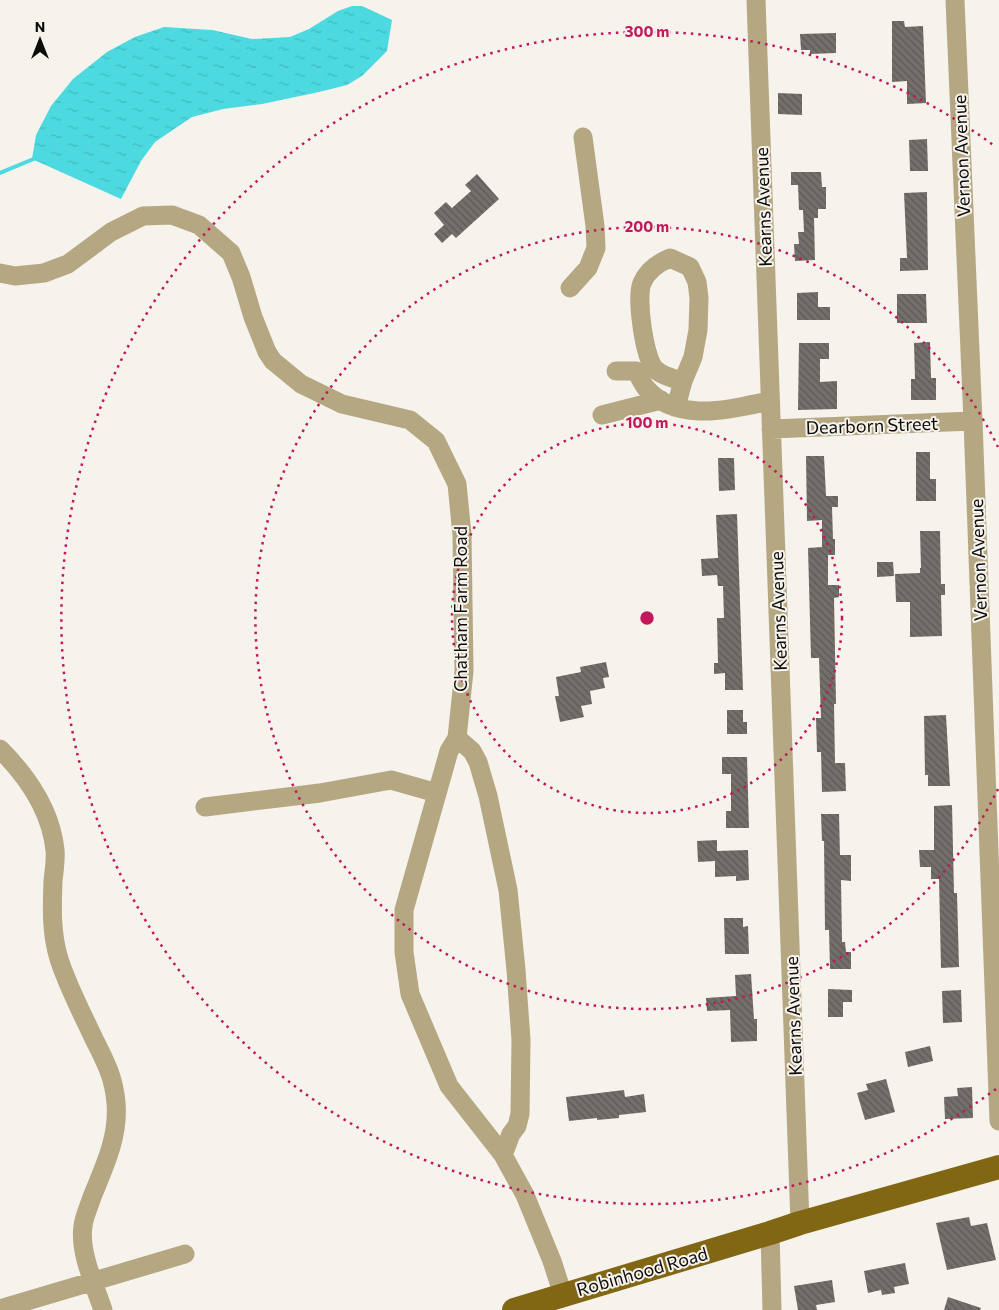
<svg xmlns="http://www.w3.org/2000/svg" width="999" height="1310" viewBox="0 0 999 1310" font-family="Commissioner,sans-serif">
<defs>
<pattern id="water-ripples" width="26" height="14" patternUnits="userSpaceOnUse" patternTransform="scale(1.25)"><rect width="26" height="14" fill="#4cd9e0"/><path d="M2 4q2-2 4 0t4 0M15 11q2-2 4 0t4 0" fill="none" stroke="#41b9bf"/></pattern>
<pattern id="building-back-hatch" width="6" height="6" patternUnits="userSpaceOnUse" patternTransform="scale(1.25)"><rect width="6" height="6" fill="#73706b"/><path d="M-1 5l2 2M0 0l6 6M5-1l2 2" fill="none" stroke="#5d5a56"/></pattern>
</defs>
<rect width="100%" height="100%" fill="#f6f2ec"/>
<path fill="url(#water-ripples)" d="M352,6h10l30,14 -5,31 -25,25 -15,9 -28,7 -57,12 -39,5 -31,8 -37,25 -14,19 -20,38 -89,-40 4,-24 15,-29 22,-27 34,-27 28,-15 29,-10 48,3 40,9 38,-2 19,-8 29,-18z"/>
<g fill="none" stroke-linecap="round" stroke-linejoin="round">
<path stroke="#4cd9e0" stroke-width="4" d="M0,173l36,-15"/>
</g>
<path fill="url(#building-back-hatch)" d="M892,21h12l1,6 18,-1 3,77 -19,1v-23l-15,1z
M836,33v20l-26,1v-4h-9l-1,-16z
M778,93l24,1v21l-24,-1z
M927,139l1,32h-18l-1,-31z
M791,172h30l1,15h4v22h-8v9h-4l1,42 -20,1 -1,-17h5l-1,-12h6l-1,-22h-4l-1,-25h-7z
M477,174l22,25 -43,39 -4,-4 -10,9 -8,-9 10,-9 -10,-12 12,-11 6,6 19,-17 -6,-6z
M927,192l1,78 -28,1v-13h7l-3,-65z
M818,292v15h12v13h-33v-27z
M897,294h29l1,29h-30z
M930,342l1,36h5v22h-25v-21h4l-1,-36z
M799,343h30v16h-9v23l17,-1v28l-39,1z
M916,452h14v27h6v22h-20z
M806,456h18l2,40h12v11h-6l1,32h2v16h-7v30h11v12l-5,1 2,106h-2l1,59h10l1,28 -24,1 -1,-40h-4l-1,-34h5l-2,-60h-8l-3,-110 14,-1v-27l-15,1z
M718,458h16l1,32 -16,1z
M737,514l6,176h-18v-17l-11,1v-11h4l-1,-45h7l-1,-32h-5l-1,-11 -15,1 -1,-17 17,-1 -2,-43z
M920,531h20l1,53h4v11h-4l1,41 -32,1v-35h-14l-1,-28 25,-1v-5h1z
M877,562h16l1,14 -17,1z
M606,662l3,15 -6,1 2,10 -15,3 2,13 -11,2 3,11 -24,5 -5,-26h4l-3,-19 25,-5 -1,-5z
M727,710h16v12h4v12h-20z
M946,715l4,71h-22v-11h-3l-1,-59z
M722,757h25l2,71h-23v-17h5v-37h-9z
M952,805l2,88h3l2,74 -18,1 -2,-89h-8v-12h-11l-1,-17h15v-44z
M821,814h18l1,41h11v26l-10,-1 1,62h3l1,10h5v17h-21l-1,-39h-4l-1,-89h-2z
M717,840v11l31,-1 1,30 -13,1v-5l-21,1v-16l-17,1 -1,-21z
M724,918h19v9l5,-1 1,28h-24z
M751,974l3,45h3v22l-26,1 -1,-32 -23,1 -1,-13 30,-2 -1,-21z
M828,989l24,1v12h-9v15h-15z
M961,990l1,32 -19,1 -1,-32z
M930,1046l3,15 -25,6 -3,-15z
M886,1079l9,33 -30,8 -8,-27 11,-3 -2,-6z
M972,1087l1,31 -28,1 -1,-22 14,-1 -1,-8z
M624,1090l1,7 19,-3 2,18 -27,3v3l-22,2v-2l-28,3 -3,-24z
M969,1217l2,9 16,-3 9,37 -49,10 -11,-47z
M905,1263l4,21 -15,3 1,6 -13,2 -1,-5 -13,3 -4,-22z
M832,1280l3,22 -19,3 1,5h-19l-4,-24z
M948,1297l33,11 -1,2h-36z"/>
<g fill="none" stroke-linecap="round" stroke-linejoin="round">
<path stroke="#b5a782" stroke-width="19" d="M756,0l44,1223
M955,0l18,421 26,700
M0,273l15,3 29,-3 24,-9 43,-32 32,-16 29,-1 27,10 32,28 10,24 12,40 14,35 6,9 28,23 41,20 68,16 26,21 21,43 5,51 2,136 -7,67 -8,13 -45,159v42l6,42 39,92 54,69 22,40 27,66 11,34
M570,288l18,-20 8,-20 -1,-22 -12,-89
M616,371h20c3,5 6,12 10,17 31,36 84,21 124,13
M676,407l7,-26 10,-24 5,-27 1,-32 -2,-16 -7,-15 -20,-9c-12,5 -23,13 -28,25 -6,14 2,75 13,86 7,7 19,10 28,12
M602,415l59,-15
M771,429l202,-8
M457,738l15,13 6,11 10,34 20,94 8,80 5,70 -1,74 -3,12 -6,8 -8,21
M0,749c27,27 51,62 55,101 1,10 -1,21 -2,31 -1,26 -2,52 6,78 9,28 23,54 35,80 11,22 20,38 22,64 3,34 -12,64 -24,94 -3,10 -8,19 -9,29 -4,26 12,60 20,84
M205,807l115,-14 71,-13 46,13
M770,1233l2,77
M0,1309l185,-55"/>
<path stroke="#816713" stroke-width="24" d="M514,1310l256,-77 30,-10 199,-56"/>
</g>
<g fill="none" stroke="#c2185b" stroke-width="2.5" stroke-dasharray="2.5 5">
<circle cx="647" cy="618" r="195"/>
<path d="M998 789A391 391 0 1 1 998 447"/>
<path d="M996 1089A586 586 0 1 1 996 147"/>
</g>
<g text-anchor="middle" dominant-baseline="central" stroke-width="4" stroke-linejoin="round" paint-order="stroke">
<g font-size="18" fill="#0d0c0a" stroke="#f6f2ec">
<text transform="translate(961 156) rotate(-92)">Vernon Avenue</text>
<text transform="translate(763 207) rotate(-92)">Kearns Avenue</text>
<text transform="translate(872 425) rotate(-2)">Dearborn Street</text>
<text transform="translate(978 560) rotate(-92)">Vernon Avenue</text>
<text transform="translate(460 609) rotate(-90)">Chatham Farm Road</text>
<text transform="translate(778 611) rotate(-92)">Kearns Avenue</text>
<text transform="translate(793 1016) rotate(-92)">Kearns Avenue</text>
<text transform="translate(642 1271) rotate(-16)">Robinhood Road</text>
</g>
</g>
<circle cx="647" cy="618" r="8" fill="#c2185b" stroke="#f6f2ec" stroke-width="2.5"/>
<g font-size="15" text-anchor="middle" font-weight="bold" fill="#c2185b" stroke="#f6f2ec" stroke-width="4" stroke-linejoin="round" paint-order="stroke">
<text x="647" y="37">300 m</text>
<text x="647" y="232">200 m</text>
<text x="647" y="428">100 m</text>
</g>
<g transform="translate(40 40)" stroke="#f6f2ec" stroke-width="4" paint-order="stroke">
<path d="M0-4L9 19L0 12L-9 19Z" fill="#0d0c0a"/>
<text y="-8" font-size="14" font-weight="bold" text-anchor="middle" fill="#0d0c0a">N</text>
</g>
</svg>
